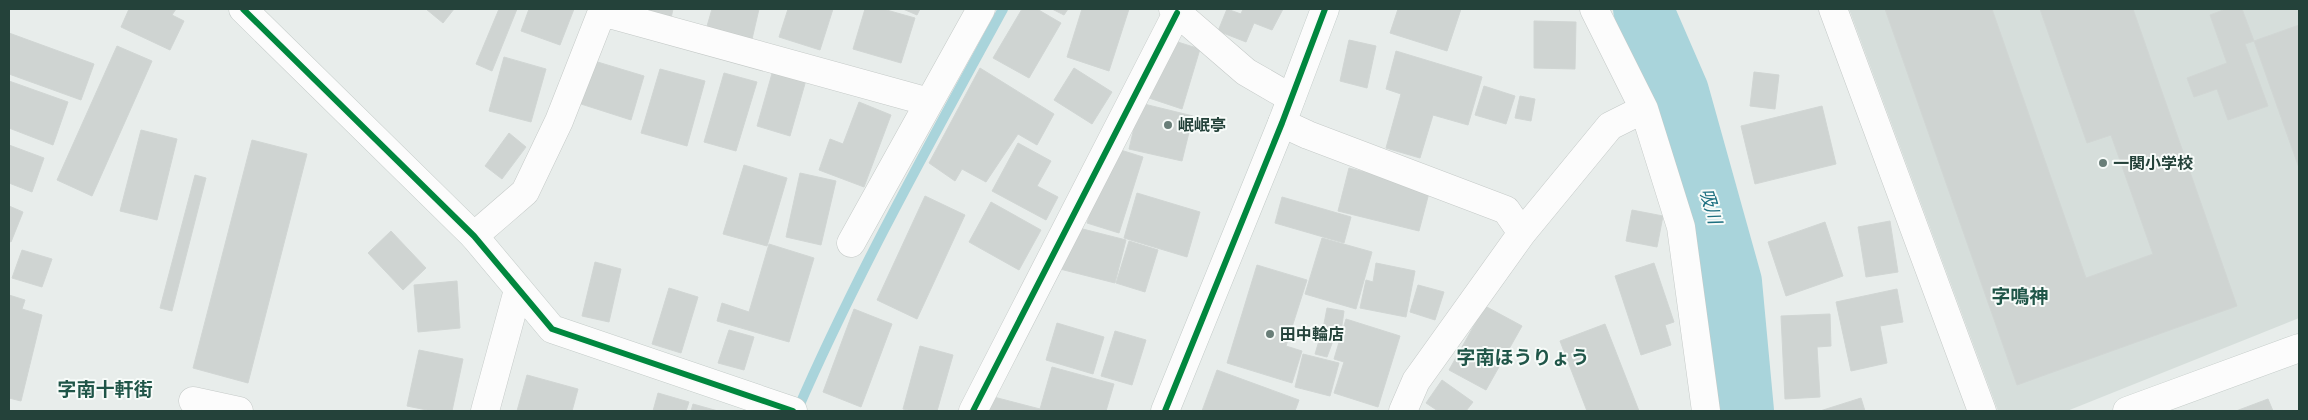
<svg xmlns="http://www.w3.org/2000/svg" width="2308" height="420" viewBox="0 0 2308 420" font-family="'IBM Plex Sans','Noto Sans JP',sans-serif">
<rect width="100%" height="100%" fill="#e8edeb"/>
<path fill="#d6dedb" d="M1849,9h450v309l-232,93h-69z"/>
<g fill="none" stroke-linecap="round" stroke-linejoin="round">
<path stroke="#a9d4db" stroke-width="10" d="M797,411c60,-138 134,-270 206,-402"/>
<path stroke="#a9d4db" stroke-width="60" d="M1643,9l36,83 53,190 12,129"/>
</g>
<path fill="#cfd4d2" stroke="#d1d6d4" d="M129,9h47l-4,6 12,6 -14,29 -49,-23z
M426,9h28l-11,14z
M499,9h18l-25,62 -16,-7z
M529,9h45l-14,36 -39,-14z
M629,9h44l-2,9z
M712,9h47l-10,43 -46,-12z
M788,9h45l-13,41 -41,-13z
M865,9h18l32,9 -14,45 -48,-14z
M903,9h17l-3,6z
M1022,9h15l24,14 -32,55 -36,-20z
M1052,9h16l-4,6z
M1082,9h47l-20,62 -42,-14z
M1227,9l14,5 2,-5h40l-11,21 -18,-7 -8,19 -28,-11z
M1398,9h63l-14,42 -57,-18z
M1885,9h107l94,269 67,-24 -42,-119 -24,8 -47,-134h93l104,297 -220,79z
M2226,9h16l12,32 -9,3 23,62 -40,14 -11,-31 -23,8 -7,-19 40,-15 -17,-48z
M1534,21l42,1 -1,47 -41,-1z
M2299,25v143l-45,-127z
M9,33l85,31 -13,36 -72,-26z
M1165,38l35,11 -18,60 -36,-12z
M1349,40l27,6 -9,42 -27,-7z
M117,46l35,15 -60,135 -35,-16z
M1396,51l86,26 -14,48 -35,-10 -13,43 -34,-10 15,-54 -15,-5z
M504,57l42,12 -15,53 -42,-11z
M591,60l53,16 -13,44 -53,-17z
M980,68l74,46 -17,31 -19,-11 -32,48 -24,-13 -7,12 -26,-18z
M1074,68l38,24 -20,32 -38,-24z
M660,69l45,12 -18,65 -46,-13z
M773,70l33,10 -16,56 -33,-10z
M1754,72l25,3 -4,34 -25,-3z
M724,73l33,9 -21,69 -32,-9z
M9,81l59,21 -15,43 -44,-17z
M1484,86l31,10 -9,28 -31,-9z
M1520,96l15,3 -4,22 -16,-3z
M859,102l32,13 -27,72 -45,-17 11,-31 13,5z
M1140,103l53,13 -11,45 -53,-12z
M1822,106l14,58 -81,20 -14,-58z
M141,130l36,9 -20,81 -37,-9z
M509,133l17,14 -24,32 -17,-13z
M252,140l55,14 -59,229 -55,-15z
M1018,143l33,18 -14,25 21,11 -12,23 -54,-29z
M9,145l35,13 -12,34 -23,-9z
M1111,147l32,10 -24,76 -32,-10z
M744,165l43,13 -20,68 -44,-12z
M1349,168l81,21 -11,42 -81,-20z
M800,173l36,8 -15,64 -35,-8z
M195,175l11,3 -34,133 -12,-3z
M1137,193l63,19 -13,45 -63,-19z
M925,196l40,19 -48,104 -40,-19z
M1282,197l69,20 -7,26 -69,-20z
M991,202l50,28 -22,40 -50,-28z
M9,206l14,6 -12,30 -2,-1z
M1632,210l31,6 -6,31 -31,-6z
M1890,221l8,51 -32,5 -8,-50z
M1825,222l18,54 -57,20 -18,-54z
M1071,226l55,14 -11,43 -55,-14z
M391,231l35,37 -23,22 -35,-37z
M1322,238l50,14 -16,57 -51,-15z
M1129,241l29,9 -13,42 -29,-9z
M769,244l45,14 -25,84 -72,-21 5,-18 27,9z
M22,250l30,9 -10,28 -30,-9z
M595,262l26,7 -12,53 -27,-6z
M1376,263l39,8 -9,46 -46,-9 6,-28 7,2z
M1654,263l20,59 -9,3 6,20 -30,10 -26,-79z
M1257,265l50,15 -21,66 16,5 -10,32 -65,-20z
M457,281l3,47 -42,4 -4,-47z
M1418,285l26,7 -9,28 -25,-8z
M669,288l29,9 -17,56 -29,-9z
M1897,289l6,33 -23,4 7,37 -36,8 -15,-69z
M9,295l16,5 -3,9 20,6 -21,86 -12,-3z
M1485,306l37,20 -36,64 -37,-20z
M1327,308l17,3 -3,21 -18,-3z
M854,309l38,15 -31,83 -38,-15z
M1830,314l1,32 -14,1 3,50 -35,2 -4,-83z
M1346,319l54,17 -22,71 -44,-14 10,-31 -10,-3z
M1057,323l47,14 -11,37 -47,-14z
M1605,324l34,87h-52l-27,-70z
M729,330l25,7 -10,33 -26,-7z
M1115,331l31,9 -14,45 -31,-9z
M1321,334l13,4 -7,19 -12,-3z
M920,346l33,9 -16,56h-24l-10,-2z
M419,350l44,9 -11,52h-20l-25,-5z
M1303,354l36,9 -9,33 -35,-9z
M1052,367l62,17 -8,27h-120l4,-15 50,13z
M1217,370l82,30 -4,11h-93z
M527,375l51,14 -6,22h-55z
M1442,380l31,22 -7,9h-28l-12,-8z
M658,393l31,9 -3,9h-33z
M1861,398l4,13h-45z
M2268,399l5,12h-37z
M693,404l25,7h-27z"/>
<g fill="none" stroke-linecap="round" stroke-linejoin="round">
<g stroke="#c5cac8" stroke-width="29">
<path id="street" d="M1173,9l73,63 45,26
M1594,9l50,100 37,118 25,184
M1833,9l149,402
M602,12l327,90
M1282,123l26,12 198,75 16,23
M474,236l51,-44 34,-71 44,-112
M851,243l130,-234
M193,401l46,10
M485,411l33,-121
M973,411l204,-398
M1403,411l13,-30 106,-148 88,-107 34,-17"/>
</g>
<g stroke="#c3cbc8" stroke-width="29">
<path id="secondary" d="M243,9l231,227 78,93 241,82
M1165,411l117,-288 43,-114
M2127,411l172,-63"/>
</g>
<use href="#street" stroke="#fcfcfc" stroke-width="28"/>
<use href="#secondary" stroke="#fcfcfc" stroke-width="28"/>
<g stroke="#f7fbf9" stroke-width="9">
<path id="cycleway" d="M243,9l231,227 78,93 241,82
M973,411l204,-398
M1165,411l117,-288 43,-114"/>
</g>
<use href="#cycleway" stroke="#00873e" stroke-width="6"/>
</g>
<g fill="#697e78" stroke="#f7fbf9" stroke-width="2">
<circle cx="1168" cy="125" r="5"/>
<circle cx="2103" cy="163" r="5"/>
<circle cx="1270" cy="334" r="5"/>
</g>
<g text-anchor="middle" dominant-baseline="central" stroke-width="4" stroke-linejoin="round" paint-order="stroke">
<g font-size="16" font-weight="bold" fill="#24423a" stroke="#f7fbf9" text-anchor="start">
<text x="1178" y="125">岷岷亭</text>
<text x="2113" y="163">一関小学校</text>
<text x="1280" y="334">田中輪店</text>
</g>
<g font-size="18" font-style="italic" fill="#1c6f80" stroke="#f7fbf9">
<text transform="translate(1711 206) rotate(74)">吸川</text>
</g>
<g font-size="19" font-weight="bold" fill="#1f5548" stroke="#f7fbf9">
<text x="2020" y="296">字鳴神</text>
<text x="1523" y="357">字南ほうりょう</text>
<text x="105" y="389">字南十軒街</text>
</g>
</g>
<rect width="2308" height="420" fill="none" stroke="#24423a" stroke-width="20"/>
</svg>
